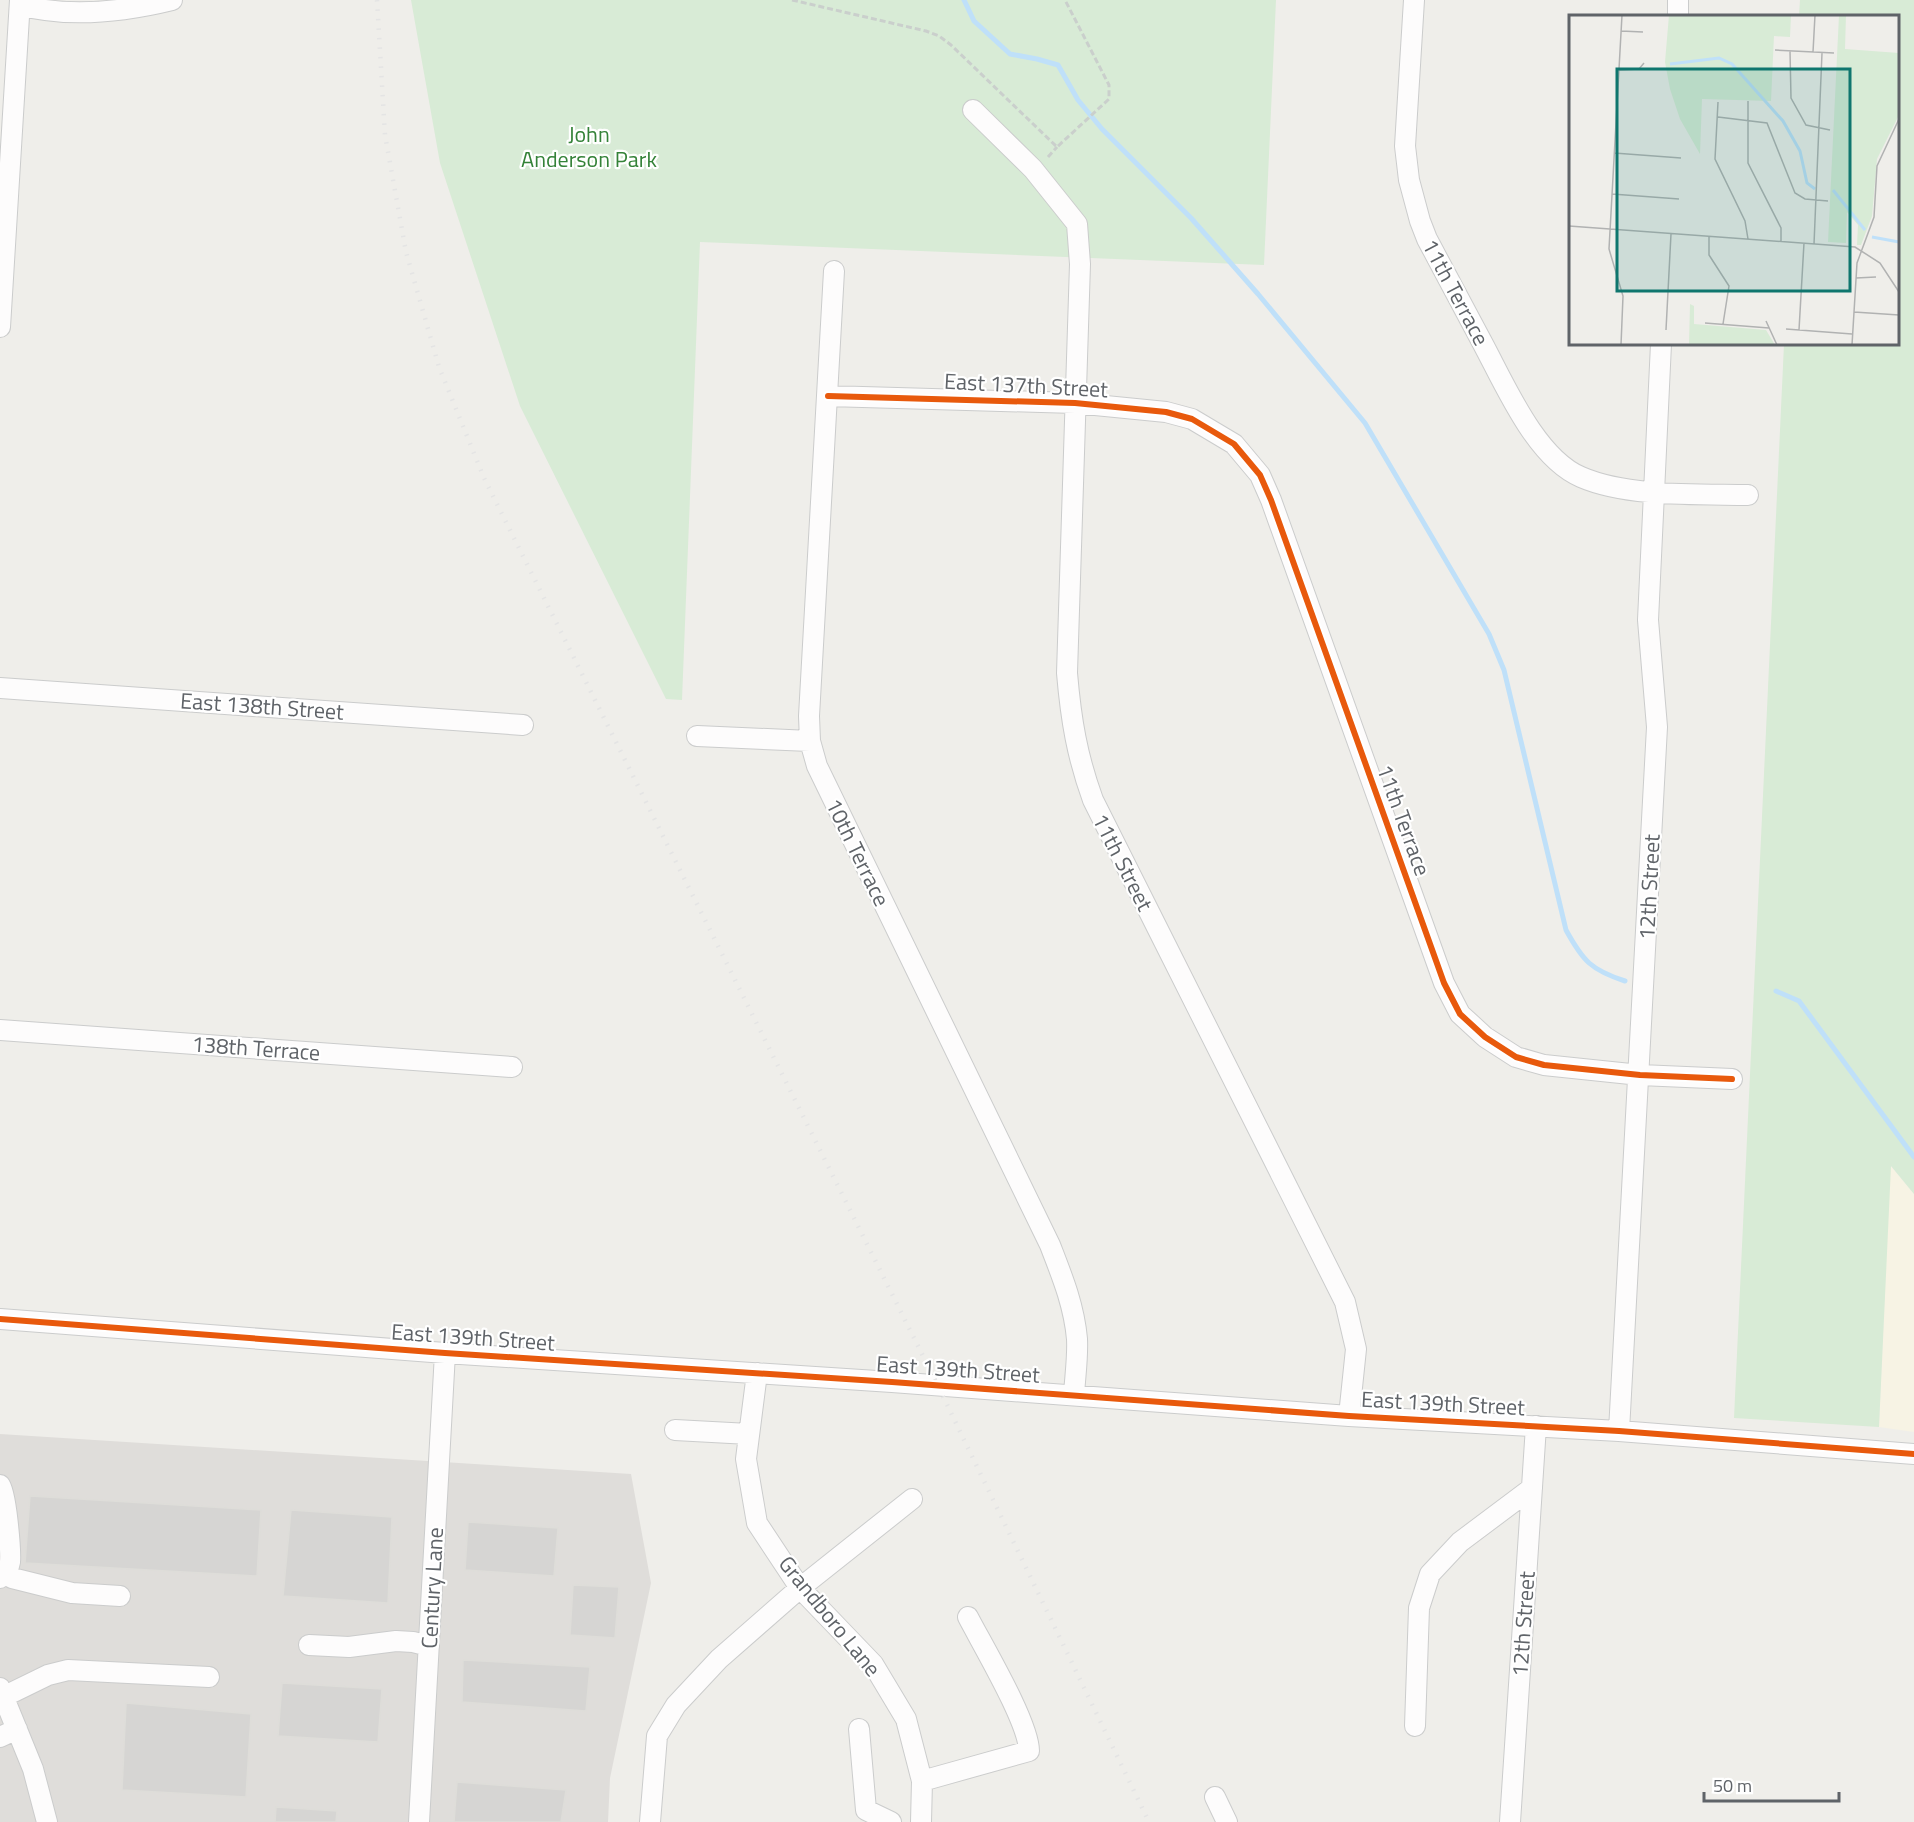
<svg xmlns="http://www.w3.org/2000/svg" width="1914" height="1822" viewBox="0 0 1914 1822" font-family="'Titillium Web',sans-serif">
<rect width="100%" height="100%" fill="#efeeea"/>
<path fill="#f7f3e4" d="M1890,1165l24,29v238l-35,-5z"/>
<path fill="#dfddda" d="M0,1434l631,40 20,109 -41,195 -2,44h-608z"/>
<path fill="#d8ebd6" d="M411,0h865l-12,265 -564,-23 -18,458 -16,-1 -146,-293 -80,-243z
M1800,0h114v1194l-23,-28 -12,261 -145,-9 50,-1074h114v-328h-99z"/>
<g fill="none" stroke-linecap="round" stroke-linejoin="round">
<path stroke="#bfe0f9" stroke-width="5" d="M964,0l10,21 36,33 27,5 21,6 20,35 24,29 89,89 67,76 107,129 124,211 15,36 62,260c17,31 25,40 59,51
M1776,991l23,10 115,156"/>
</g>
<path fill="#d6d5d3" stroke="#deddd9" stroke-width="1.5" d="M30,1496l231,14 -4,66 -232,-13z
M291,1510l101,7 -4,86 -105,-7z
M468,1522l90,6 -4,48 -89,-6z
M573,1585l46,2 -4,51 -45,-3z
M463,1660l127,7 -4,44 -124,-9z
M282,1683l100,6 -4,53 -100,-6z
M126,1703l125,11 -5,83 -124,-7z
M457,1782l109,8 -5,32h-107z
M276,1807l61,4 -1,11h-61z"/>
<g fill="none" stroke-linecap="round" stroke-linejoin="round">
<g stroke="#cbcccc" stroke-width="22">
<path id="minor" d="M1414,0l-9,146 4,34 11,41 7,18c19,35 37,70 56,105 22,41 53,114 98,133 46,20 116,17 167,18
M20,5c49,13 103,7 152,-5
M1678,16v-16
M973,110l60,59 44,55 3,40 -13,409c4,47 10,83 26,127l252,502 11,47 -7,67
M834,271l-25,445 1,25 7,25 233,479c12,31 24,60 27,94 1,18 -2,38 -3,56
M0,327l20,-327
M828,396l247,7 91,9 26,7 42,25 26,31 11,25 173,483 16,31 25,23 31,20 28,8 96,10 92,4
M0,688l523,37
M697,736l113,5
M0,1030l512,37
M0,1319l445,34 447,29 457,34 270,15 295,23
M757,1373l-11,86 11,64 43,65 73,76 33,55 16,62 -1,41
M675,1430l74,4
M1619,1431l38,-704 -9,-107 13,-276
M0,1485c6,6 11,66 10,77 -1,7 -5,12 -10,16
M6,1574l6,4 60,15 48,3
M309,1645l40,2 47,-6 17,1 16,4
M0,1688l33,81 14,53
M3,1697l45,-22 20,-5 141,7
M1415,1726l4,-118 11,-34 30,-32 72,-54
M859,1729l7,81 25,12
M0,1737l17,-8
M922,1781l107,-30c0,-28 -46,-105 -61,-134
M1215,1797l12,25
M419,1822l26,-469
M650,1822l7,-86 19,-31 43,-46 81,-71 112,-89
M1510,1822l26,-396"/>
</g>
<path stroke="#cacfcc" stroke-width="3" stroke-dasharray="6 3" stroke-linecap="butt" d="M792,0l134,31 13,5 12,9 106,102 52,-48v-14l-44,-85
M1048,157l9,-10"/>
<use href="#minor" stroke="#fdfcfc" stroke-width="20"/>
<path stroke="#e4e4e4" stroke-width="4.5" stroke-dasharray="1.5 8" stroke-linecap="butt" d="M377,0l8,135 21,117 33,115 45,111 454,908 211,436"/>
<g stroke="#fff" stroke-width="10">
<path id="cycleway" d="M828,396l247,7 91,9 26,7 42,25 26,31 11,25 173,483 16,31 25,23 31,20 28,8 96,10 92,4
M0,1319l445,34 447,29 457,34 270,15 295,23"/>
</g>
<use href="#cycleway" stroke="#e8590c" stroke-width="6"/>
</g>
<g text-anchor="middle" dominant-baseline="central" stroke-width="4.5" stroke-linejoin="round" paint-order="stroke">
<g font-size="22" fill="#348238" stroke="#fff">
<text x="589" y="134">John<tspan x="589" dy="25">Anderson Park</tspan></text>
</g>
<g font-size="22" fill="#5f6368" stroke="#fff">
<text transform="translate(1456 292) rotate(62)">11th Terrace</text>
<text transform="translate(1026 385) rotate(3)">East 137th Street</text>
<text transform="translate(262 706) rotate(4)">East 138th Street</text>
<text transform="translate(1404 820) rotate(70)">11th Terrace</text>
<text transform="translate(858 852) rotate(64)">10th Terrace</text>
<text transform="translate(1123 862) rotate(63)">11th Street</text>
<text transform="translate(1649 887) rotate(-87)">12th Street</text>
<text transform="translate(256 1048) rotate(4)">138th Terrace</text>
<text transform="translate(473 1337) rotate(4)">East 139th Street</text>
<text transform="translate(958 1369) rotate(4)">East 139th Street</text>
<text transform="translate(1443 1403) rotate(3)">East 139th Street</text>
<text transform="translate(432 1588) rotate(-87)">Century Lane</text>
<text transform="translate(830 1616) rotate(51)">Grandboro Lane</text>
<text transform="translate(1523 1624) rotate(-86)">12th Street</text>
</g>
</g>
<g transform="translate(1569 15)">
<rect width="330" height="330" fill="#efeeea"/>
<path d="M100,0h122l-1,22 -16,-1 -3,65 -69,-2 -2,55 -20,-35 -10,-30 -5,-27zM270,0h7l-1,34 54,4v62l-22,44 -5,57 -11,29h-4l1,-20 -11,-13 -1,31 -18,-1zM121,289l4,2v18l72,6 9,15h-86z" fill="#d8ebd6"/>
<path fill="none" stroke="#bfe0f9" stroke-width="3" d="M101,49l49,-6 13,6 51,57 17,30 7,32 8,6M264,175l32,40M303,222l27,5"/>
<path fill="none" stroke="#b1b2b2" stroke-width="1.5" d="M52,16l22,1M206,35l59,3M221,36l1,47 15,27 24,5M244,37l2,-37M50,55l20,-1 5,-6M179,86v62l33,65v14M149,87l-3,57 30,62 3,18M149,102l49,6 28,70 10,6 23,2M45,138l67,5M43,179l67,5M0,211l286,21 25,16 19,29M140,221v19l20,31 -6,38M245,229l8,-191M287,263l20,-1M285,297l45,3M197,306l11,24M136,308l64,5M217,314l66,5M97,315l5,-96M230,315l5,-87M52,330l2,-49 -14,-47 13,-234M283,330l5,-82 17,-46 3,-51 22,-47"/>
<path fill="#0f766e" fill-opacity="0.15" stroke="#0f766e" stroke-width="3" d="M48,54h233v222h-233z"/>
<rect width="330" height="330" fill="none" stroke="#5f6368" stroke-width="3"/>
</g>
<path d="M1704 1792v9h135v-9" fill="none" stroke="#5f6368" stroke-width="3"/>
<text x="1713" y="1792" font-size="18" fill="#5f6368" stroke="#ffffff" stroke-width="4.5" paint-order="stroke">50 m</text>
</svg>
